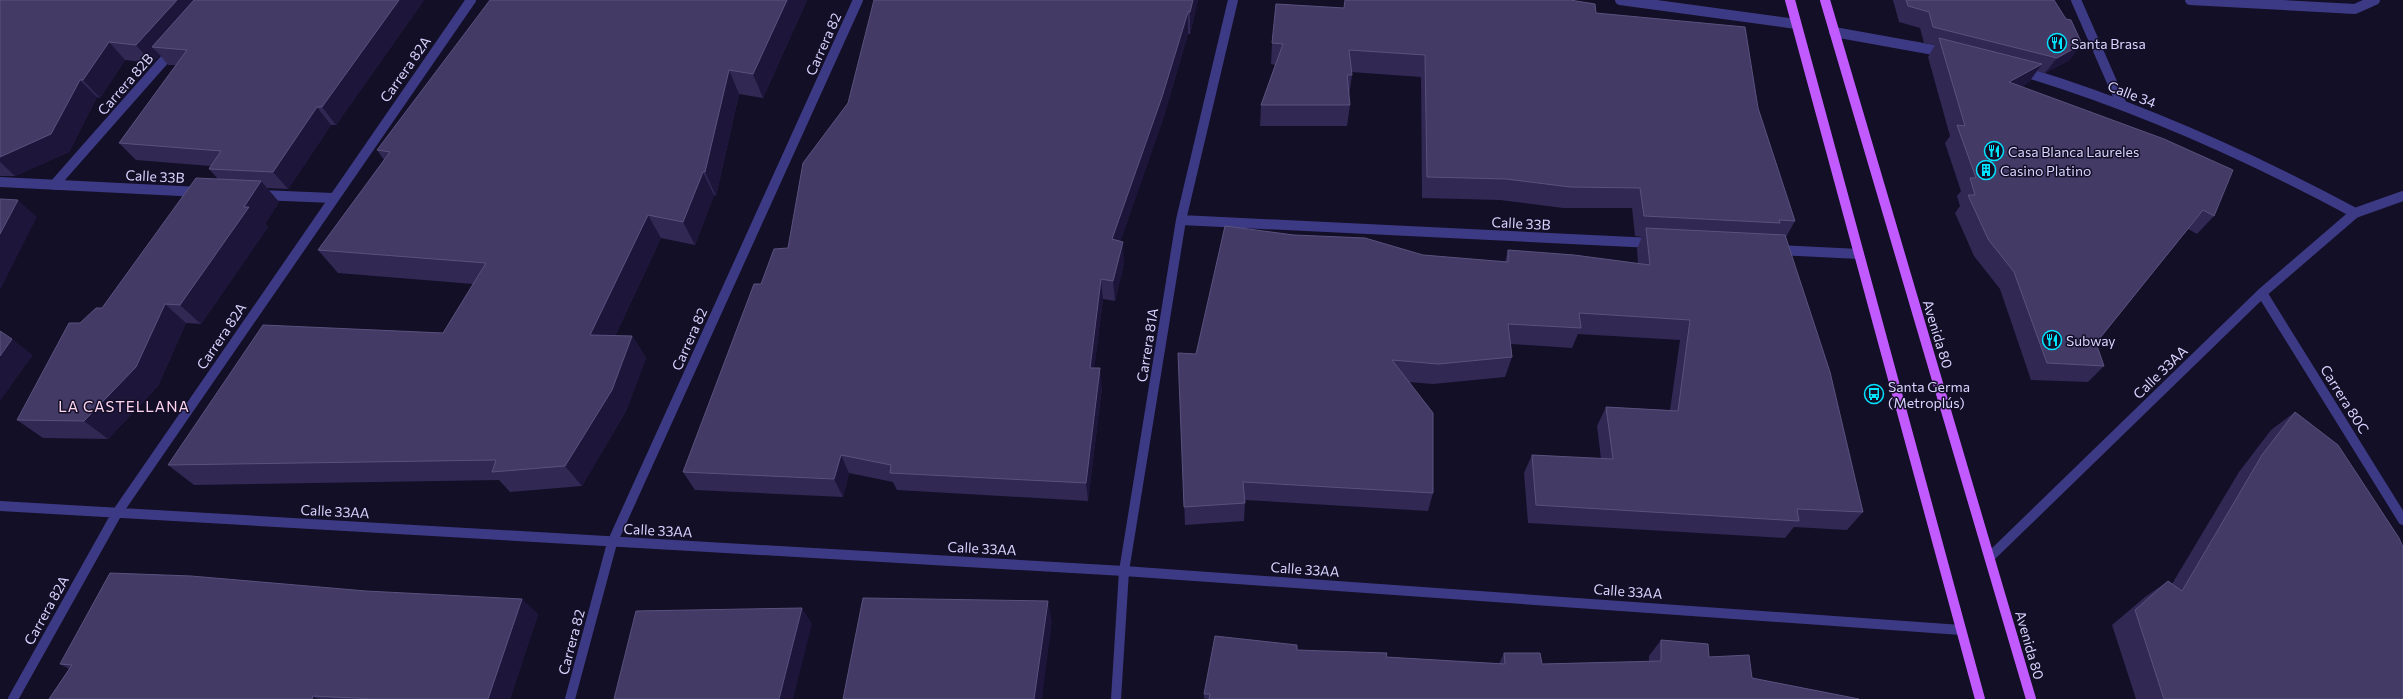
<svg xmlns="http://www.w3.org/2000/svg" width="2403" height="699" viewBox="0 0 2403 699" font-family="Commissioner,sans-serif">
<rect width="100%" height="100%" fill="#130f26"/>
<g fill="none" stroke-linecap="round" stroke-linejoin="round">
<path stroke="#3d3a85" stroke-width="10" d="M1620,0l176,24
M2076,0l46,105
M2190,0l165,9 20,-9
M1834,32l111,20
M2021,71c117,35 226,84 334,142
M0,182l200,10
M54,185l119,-135
M260,195l73,3
M1181,220l472,23
M1777,250l82,4
M2262,293l141,227
M0,506l1124,65 837,59
M1990,557l272,-264 93,-80 48,-17
M13,699l104,-186 354,-513
M570,699l42,-156 246,-543
M1116,699l8,-128 57,-351 52,-220"/>
<path stroke="#c25bff" stroke-width="10" d="M1790,0l190,699
M1825,0l206,699"/>
</g>
<path fill="#312854" d="M0,0h424l-88,125h-5l-43,64 -21,-1 12,14 -14,22 3,3 -67,97 -15,-1 -28,63 -50,53 -65,-1 -26,-18 63,-97 22,-15 116,-129 -9,-10 1,-3 -74,-6 -17,-17 57,-78h-8l-8,-10 -8,8 -27,-3 -25,38 -3,-1 -28,55 -54,24h-15z
M807,0l-44,98 -24,-4 -23,102 -2,-1 -19,50 -34,-7 -46,98h17l14,22 -20,53 -44,75 -72,6 -11,-12 -305,5 -26,-20 275,-132 30,-49 -135,-11 -20,-23 66,-90 -7,-10z
M1198,0l-8,34h-2l-25,85 -43,123 4,21 -9,38 -12,-2 -9,69 8,19 -14,114 -191,-11 -4,-8 -44,-9 -6,24 -148,-7 -12,-18 78,-188 27,-36 60,-145z
M1893,0h161l16,60 -25,13 -8,-2 -8,11 -8,5 193,129 -17,18 -9,-5 -92,114 8,23 -16,16 -57,-2 -31,-91 -26,-33 -19,-43 5,-7 -3,-10 4,-5 -16,-48 5,-7 -22,-79 7,-12 -11,-2 -4,-15 -21,-6z
M1344,8l252,5 162,95 37,113 -9,16 77,275 -16,18 -53,-3 -9,11 -257,-15 -4,-50 8,-18 69,4 -4,-33 9,-19 64,3 10,-70 -102,-6 -6,14 -61,-4 1,13 -7,20 -72,7 -25,-2 25,111 -5,18 -183,-11v3l-1,18 -59,4 -6,-153 17,-18 227,-99 82,7 3,-12 130,14 -1,-15 5,-12 -7,-1 -3,-28h-69l-63,-8 -78,-2 -1,-121 -70,-5 1,3 -3,21 1,9 -3,21h-87l1,-21 14,-40 -4,-1 1,-21z
M2295,412l108,287h-267l-24,-74 33,-28 23,-16 4,3 67,-112 32,-42z
M538,614l-28,85h-461l20,-30 -9,-5z
M1661,640l48,17 43,21 107,21h-655v-5l93,-44 89,7 113,7 5,-11 38,11 107,-2v-6z"/>
<path fill="#1d163a" d="M177,0h30l-55,47 8,8 -8,8 -16,-18z
M399,0h25l-88,125 -14,-18z
M787,0h20l-44,98 -10,-24z
M1193,0h5l-8,34v-22z
M1188,12v22l-25,85 -49,141 -2,-21z
M109,42l16,18 -25,38 -17,-18z
M2082,44l-12,16 -25,13 12,-15z
M2042,64l-13,18 -33,19 13,-19z
M729,70l10,24 -23,102 -11,-24z
M80,80l17,17 -28,55 -54,24 -15,-14v-5z
M317,107l14,18 -43,64 -15,-17z
M703,172l11,23 -19,50 -12,-23z
M261,181l18,21 -14,22 3,3 -67,97 -21,-19 64,-98z
M18,200l19,17 -37,73v-56z
M648,215l13,23 -56,119 -15,-22z
M1123,242l1,21 -9,38 -2,-20z
M1101,279l2,20 -11,88 -2,-19z
M165,304l21,19 -28,63 -50,53 -24,-18z
M632,336l14,22 -20,53 -44,75 -17,-20z
M12,339l21,16 -33,46v-45z
M1100,368l2,19 -14,114 -2,-18z
M841,455l8,18 -6,24 -9,-18z
M522,599l16,15 -28,85h-22z
M1048,601l4,20 -10,78h-8z
M802,608l10,16 -19,75h-14z
M313,696l5,3h-6z"/>
<path fill="#433a66" stroke="#5a527e" d="M0,0h177l-41,45 -27,-3 -26,38h-3l-29,54 -51,23z
M194,0h205l-77,107h-5l-44,65 -64,-3 12,-18 -102,-8 68,-93 -35,-3z
M490,0h297l-34,74 -24,-4 -24,102h-2l-20,50 -35,-7 -58,120 42,1 -20,54 -47,76 -73,6 4,-12 -328,5 95,-140 180,8 43,-70 -168,-13 72,-98 -13,-2z
M874,0h319l-3,12h-2l-26,85 -50,142 11,3 -10,39 -12,-2 -11,89h10l-14,115 -196,-10 1,-8 -50,-10 -7,24 -151,-7 71,-188h7l13,-35 14,-1 15,-85 45,-60z
M1345,0h225l25,4 1,9 149,14 13,81 37,113 -16,-1 1,3 -136,-7 -4,-28 -70,-1 -64,-8 -79,-2 -2,-122 -76,-5 3,25h-5l3,30h-89l22,-61 -11,-1 4,-39 68,4z
M1906,0h148l12,19 5,1 11,24 -25,14 -124,-31 -4,-15 -21,-6z
M1939,38l103,26 -33,18 155,57 69,31 -19,46 -11,-6 -107,133 8,23 -57,-3 -33,-91 -26,-33 -20,-44h7l-5,-17h6l-19,-53 8,1z
M196,178l65,3 -17,26h5l-69,98 -15,-1 -29,63 -52,54 -67,-1 52,-97h11l16,-15h6z
M0,199l18,1 -18,34z
M1225,226l69,9 71,3 58,17 85,7v-12l66,5 76,10 -4,-37 139,7 45,137 33,140 -66,-3 2,12 -263,-16 -4,-50 81,4 -7,-52 72,4 12,-91 -111,-7 2,15 -73,-4 4,33 -74,7 -46,-4 41,53v80l-190,-11 2,21 -61,4 -6,-154 18,1z
M0,331l12,8 -12,17z
M2295,412l43,33 61,93 4,9v152h-239l-29,-89 33,-29 14,10 80,-136z
M110,573l81,3 175,15 156,8 -34,100h-114l-61,-3 -1,3h-263l23,-34 -12,-1z
M863,598l185,3 -14,98h-191z
M802,608l-23,91h-165l22,-88z
M1215,636l82,9v5l90,3 -1,4 119,7 -1,-11h36l2,11 119,-3v-21l47,4 1,13 40,-2 3,23 107,21h-650l1,-5h-6z"/>
<defs>
<g id="restaurant-ring" transform="scale(1)"><circle r="9.5" fill="#130f26" stroke="#00e5ff" stroke-width="1.5"/><path d="M-5-6h1v4h1v-4h1v4h1v-4h1v5L-1.5 .5V6h-2V.5L-5-1ZM5-6V6H3V1.5H1.5Q1.5-4 5-6Z" fill="#00e5ff"/></g>
<g id="building-ring" transform="scale(1)"><circle r="9.5" fill="#130f26" stroke="#00e5ff" stroke-width="1.5"/><path d="M-4-6H4V6H1V3H-1V6H-4ZM-2.5-4.3h1.7v1.8h-1.7ZM.8-4.3h1.7v1.8H.8ZM-2.5-1h1.7V.8h-1.7ZM.8-1h1.7V.8H.8Z" fill="#00e5ff"/></g>
<g id="bus-ring" transform="scale(1)"><circle r="9.5" fill="#130f26" stroke="#00e5ff" stroke-width="1.5"/><path d="M-5-6H5V4H4V6H2V4H-2V6H-4V4H-5ZM-3.5-4V0h7V-4ZM-3.5 1.2v1.5H-2V1.2ZM2 1.2v1.5H3.5V1.2Z" fill="#00e5ff"/></g>
</defs>
<g fill-rule="evenodd">
<use href="#restaurant-ring" x="2057" y="43"/>
<use href="#restaurant-ring" x="1994" y="151"/>
<use href="#building-ring" x="1986" y="170"/>
<use href="#restaurant-ring" x="2052" y="340"/>
<use href="#bus-ring" x="1874" y="394"/>
</g>
<g text-anchor="middle" dominant-baseline="central" stroke-width="3" stroke-linejoin="round" paint-order="stroke">
<g font-size="14" fill="#d9d4ff" stroke="#130f26" text-anchor="start">
<text x="2071" y="43">Santa Brasa</text>
<text x="2008" y="151">Casa Blanca Laureles</text>
<text x="2000" y="170">Casino Platino</text>
<text x="2066" y="340">Subway</text>
<text x="1888" y="386">Santa Germa<tspan x="1888" dy="16">(Metroplús)</tspan></text>
</g>
<g font-size="14" fill="#d9d4ff" stroke="#130f26">
<text transform="translate(823 44) rotate(-66)">Carrera 82</text>
<text transform="translate(405 69) rotate(-55)">Carrera 82A</text>
<text transform="translate(125 84) rotate(-49)">Carrera 82B</text>
<text transform="translate(2132 94) rotate(21)">Calle 34</text>
<text transform="translate(155 176) rotate(3)">Calle 33B</text>
<text transform="translate(1521 223) rotate(3)">Calle 33B</text>
<text transform="translate(1938 334) rotate(73)">Avenida 80</text>
<text transform="translate(221 336) rotate(-56)">Carrera 82A</text>
<text transform="translate(689 339) rotate(-66)">Carrera 82</text>
<text transform="translate(1147 345) rotate(-81)">Carrera 81A</text>
<text transform="translate(2160 372) rotate(-44)">Calle 33AA</text>
<text transform="translate(2345 399) rotate(58)">Carrera 80C</text>
<text transform="translate(335 511) rotate(3)">Calle 33AA</text>
<text transform="translate(658 530) rotate(3)">Calle 33AA</text>
<text transform="translate(982 548) rotate(3)">Calle 33AA</text>
<text transform="translate(1305 569) rotate(4)">Calle 33AA</text>
<text transform="translate(1628 591) rotate(4)">Calle 33AA</text>
<text transform="translate(46 610) rotate(-61)">Carrera 82A</text>
<text transform="translate(571 642) rotate(-75)">Carrera 82</text>
<text transform="translate(2030 645) rotate(74)">Avenida 80</text>
</g>
<g font-size="15" letter-spacing="1" fill="#ffd6f0" stroke="#130f26">
<text x="124" y="406">LA CASTELLANA</text>
</g>
</g>
</svg>
